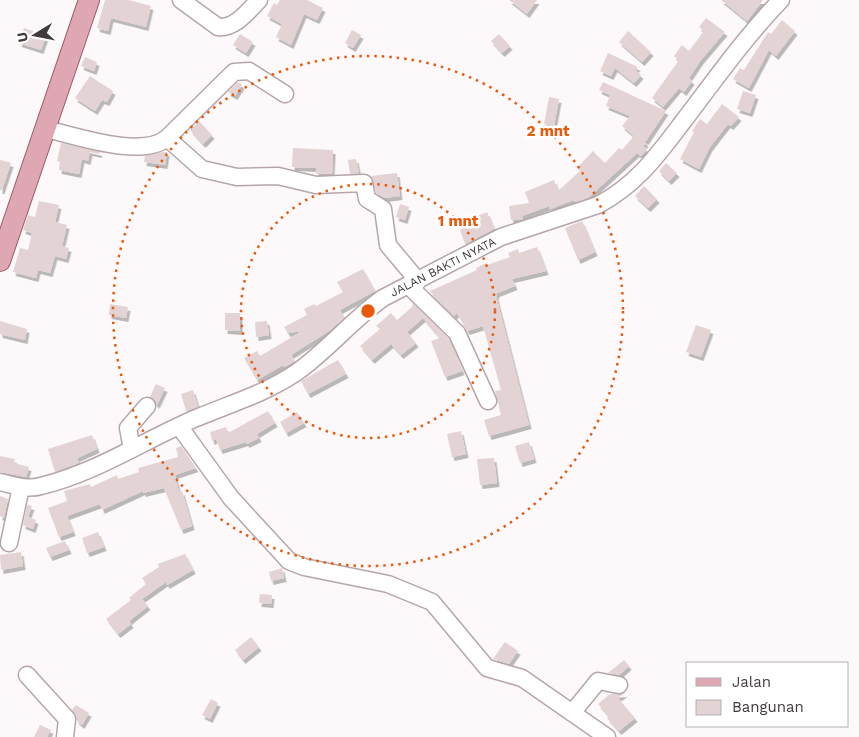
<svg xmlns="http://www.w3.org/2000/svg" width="859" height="737" viewBox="0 0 859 737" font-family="'Work Sans',sans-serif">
<defs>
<filter id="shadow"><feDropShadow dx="2.5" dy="4" stdDeviation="0" flood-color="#0004"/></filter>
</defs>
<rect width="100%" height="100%" fill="#fdf9fa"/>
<path fill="#e3d3d5" filter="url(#shadow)" d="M105,0h24l22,6 -5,21 -35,-9 -3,13 -11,-3z
M280,0h27l16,8 -6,12 -13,-6 -13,31 -15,-8 6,-13 -15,-8 7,-13 3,2z
M509,0h28l-10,14z
M721,0h42l-16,21z
M706,18l19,14 -24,28 -12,18 3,3 -8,11 -5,-4 -16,19 -11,-9 27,-38 -5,-4 8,-11 7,6 15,-20 -5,-4z
M782,20l13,11 -19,25 -7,-6 -20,38 -16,-9 7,-11 4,2 24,-38 3,2z
M24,28l22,8 -5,14 -22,-7z
M352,30l9,5 -8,13 -8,-5z
M628,31l23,21 -9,10 -23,-20z
M240,34l13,8 -7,11 -13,-8z
M499,34l11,12 -8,7 -11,-12z
M608,53l30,14 -3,3 6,5 -7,8 -19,-15 -4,8 -11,-5z
M85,57l12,5 -3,9 -13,-5z
M90,76l23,15 -6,11 -5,-2 -7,11 -20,-13z
M238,82l4,3 -7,11 -7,-4z
M603,82l63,29 -20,30 -4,-2 4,4 -3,3 4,3 -6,7 -4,-3 -49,45 -13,4 -1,-2 -24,9 -1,-3 -27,10 1,3 -12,1 -2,-14 20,-3 -4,-11 29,-12 4,11 22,-20 -3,-3 16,-17 12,12 14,-15 3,2 12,-14 -12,-10 8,-10 -24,-10 4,-11 -11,-5z
M743,91l13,4 -6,18 -13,-4z
M549,97l10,2 -5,27 -10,-2z
M722,104l17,13 -8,9 -3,-2 -18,23 -11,22 -19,-10 14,-27 -2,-1 8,-12 7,5z
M199,121l13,14 -9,9 -13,-14z
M61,143l39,9 -1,2 -9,-2 -2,9 -6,-2 -3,15 -20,-4 1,-8 -3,-1z
M293,148l40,2 -1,24h-16v-6l-24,-1z
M163,152h4l-2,13 -21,-3 1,-6z
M356,159l3,14 -9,1 -2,-14z
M0,160l11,3 -9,27h-2z
M666,163l11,10 -8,8 -10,-10z
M397,173l3,23 -15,2 -9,-5 -5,-17z
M644,186l13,13 -9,9 -13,-12z
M39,201l20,4 -4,17 12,3 -5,21 7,2 -3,11 -11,-3 -5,17 -12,-3 -2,8 -23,-6 7,-24 8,2 4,-17 -9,-3 5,-15 7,2z
M400,204l9,3 -4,13 -9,-3z
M487,212l7,17 -29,15 -5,-14 20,-8 -3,-6z
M582,221l13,31 -17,8 -13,-32z
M537,247l9,24 -34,8 3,7 -18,7 -1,3 33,129 -40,11 -5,-16 17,-5 -6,-24 6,-1 -18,-64 -16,5 -10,-18 -3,3 -24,-25 47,-21 -1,-2 10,-5 1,2 23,-8 -2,-4 10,-4 1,4z
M363,269l12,22 -35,19 4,8 -15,13 -38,24 4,6 -11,6 -1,-2 -26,15 -13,-22 13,-7 3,5 42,-25 -14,2 -4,-6 23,-12 -3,-6 10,-5 2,2 27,-14 -6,-10z
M413,303l36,36 13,32 -17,6 -14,-36 9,-3 -17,-20 -16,14 9,11 -15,12 -10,-11 -19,16 -12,-14 20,-17 -4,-3 15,-13 6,7 15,-13z
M110,304l18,3 -2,11 -17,-3z
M225,313h15v18l-15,-1z
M0,321l27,8 -2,11 -25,-6z
M267,321l2,14 -13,2 -1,-15z
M696,325l15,5 -10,27 -15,-5z
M338,360l8,14 -38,20 -7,-13z
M156,384l9,4 -8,17 -7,-8z
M193,390l5,17 -12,4 -5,-17z
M268,411l7,12 -18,11 2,4 -12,6 -1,-2 -26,8 -4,-11 -4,2 -2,-9 16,-5 2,6z
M297,412l7,11 -18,10 -6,-11z
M461,431l5,23 -14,3 -5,-23z
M92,435l5,14 -20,9 2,5 -24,9 -7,-23z
M529,442l5,17 -14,4 -5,-17z
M181,446l15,22 -21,7 4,17 3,-1 10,35 -11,4 -17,-42 -21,5v-2l-41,19 -2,-6 -33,12 6,16 -14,5 -11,-29 19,-7 -3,-10 26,-7 1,3 26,-12 1,4 21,-7 -1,-4 40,-11 -2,-9z
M0,456l15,3 -1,4 15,4 -3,10 -26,-5z
M494,458l3,25 -17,2 -3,-26z
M0,496l8,3 -4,19 -4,-2z
M27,505l5,1 -4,11 8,3 -3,9 -10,-4z
M98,532l6,15 -17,6 -5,-15z
M65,541l4,9 -19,7 -4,-9z
M21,552l2,14 -22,4 -1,-15z
M185,554l8,16 -26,15 -1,-3 -24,17 6,7 -19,15 2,3 -13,10 -12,-15 25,-19 -2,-2 17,-14 -4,-6 17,-11 -1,-3z
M282,568l2,10 -13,3 -2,-9z
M260,594l12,1 -1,9 -12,-1z
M251,637l8,10 -16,13 -8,-10z
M505,642l13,9 -9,13 -16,-5z
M624,660l5,6 -10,9 -11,-2z
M625,693l-7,5 17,20 -16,13 -12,-13 2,-2 -11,-12 12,-10z
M211,699l7,4 -8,16 -8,-4z
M76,705l13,8 -7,12 -5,-4 -5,-11z
M40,725l11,5 -4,7h-13z"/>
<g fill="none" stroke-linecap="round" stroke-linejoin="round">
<g stroke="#b6a6a9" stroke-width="19">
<path id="minor" d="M181,0l37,27c17,2 30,-16 41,-27
M46,129c30,7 96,30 121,9l67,-66 15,-1 36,23
M167,138l35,31 35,8 41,-1 38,9 48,-2 3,16 16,10 5,36 30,36
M408,285l49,48 31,68
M179,426l52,72 58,63 15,6 84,17 44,18 55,66 35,10 85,59
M132,449l-4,-21 19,-22
M0,482c14,3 27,8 41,4 54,-13 102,-45 153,-67 35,-15 71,-25 103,-47 31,-22 55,-52 86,-74l118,-61 97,-32c38,-20 59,-49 84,-82 32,-42 63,-86 99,-123
M9,543l12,-56
M27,675l40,44 -2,18
M572,713l26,-32 21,4"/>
</g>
<g stroke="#9a5a6a" stroke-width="22">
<path id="major" d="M0,261l89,-261"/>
</g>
<use href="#minor" stroke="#fff" stroke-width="16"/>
<use href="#major" stroke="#dfa7b4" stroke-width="20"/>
</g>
<g fill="none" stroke="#e8590c" stroke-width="2.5" stroke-dasharray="2.5 5">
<circle cx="368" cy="311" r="127"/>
<circle cx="368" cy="311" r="255"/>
</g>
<g text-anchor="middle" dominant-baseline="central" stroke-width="5" stroke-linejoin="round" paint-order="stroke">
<g font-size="12" fill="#413a3c" stroke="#fff">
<text transform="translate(443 267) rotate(-27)">JALAN BAKTI NYATA</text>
</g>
</g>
<circle cx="368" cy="311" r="8" fill="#e8590c" stroke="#fff" stroke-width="2.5"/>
<g font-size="15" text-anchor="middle" font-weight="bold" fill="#e8590c" stroke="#fff" stroke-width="5" stroke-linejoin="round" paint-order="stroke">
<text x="548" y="136">2 mnt</text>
<text x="458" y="226">1 mnt</text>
</g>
<rect x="686" y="662" width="162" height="65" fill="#ffffff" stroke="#b3b0b1"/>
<rect x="696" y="678" width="25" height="8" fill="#dfa7b4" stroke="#b3b0b1"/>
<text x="732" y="687" font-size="15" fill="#413a3c">Jalan</text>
<rect x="696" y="700" width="25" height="15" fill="#e3d3d5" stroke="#b3b0b1"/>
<text x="732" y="712" font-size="15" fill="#413a3c">Bangunan</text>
<g transform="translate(35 35) rotate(260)" stroke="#ffffff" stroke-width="4" paint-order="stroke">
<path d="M0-4L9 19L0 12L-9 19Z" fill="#413a3c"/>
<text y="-8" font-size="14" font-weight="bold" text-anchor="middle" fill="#413a3c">U</text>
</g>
</svg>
